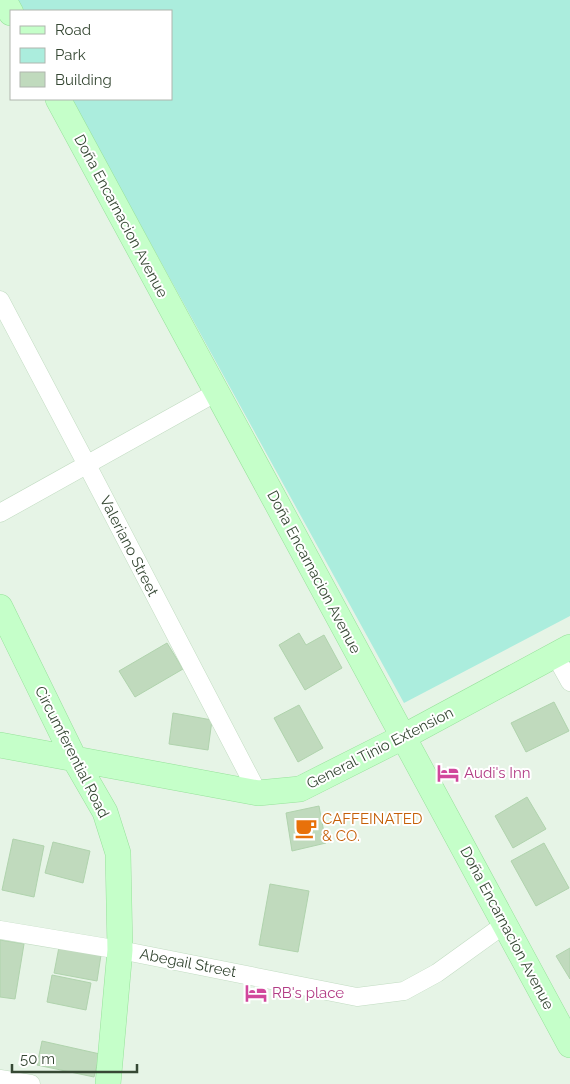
<svg xmlns="http://www.w3.org/2000/svg" width="570" height="1084" viewBox="0 0 570 1084" font-family="Raleway,sans-serif">
<rect width="100%" height="100%" fill="#e6f4e6"/>
<path fill="#abeddd" d="M17,0h553v616l-166,87 -333,-604h100v-88h-148z"/>
<path fill="#c0dabd" stroke="#b0d3ad" d="M299,633l7,12 18,-10 18,33 -37,22 -26,-45z
M167,643l16,26 -48,28 -16,-26z
M554,702l15,29 -43,21 -15,-29z
M299,705l24,43 -25,14 -24,-44z
M173,713l39,7 -4,30 -39,-6z
M527,797l19,32 -33,19 -18,-32z
M319,806l7,37 -34,8 -6,-38z
M13,839l31,7 -10,51 -32,-7z
M53,842l37,9 -7,32 -38,-10z
M544,843l25,45 -33,18 -25,-45z
M270,884l39,7 -11,61 -39,-7z
M0,940l24,4 -9,55 -15,-2z
M59,947l42,8 -4,26 -43,-8z
M570,948v31l-14,-23z
M52,975l39,8 -5,27 -39,-8z
M42,1041l58,13 -6,23 -57,-12z"/>
<g fill="none" stroke-linecap="round" stroke-linejoin="round">
<g stroke="#c2dcc2" stroke-width="19">
<path id="street" d="M0,300l87,165 171,328
M0,513l217,-121
M555,655l15,27
M0,930l120,20 237,47 47,-6 33,-18 68,-49
M0,1079l31,5"/>
</g>
<g stroke="#97e29b" stroke-width="26">
<path id="secondary" d="M4,0l7,13
M58,99l512,946
M0,607l75,153 30,52 13,41 2,97 -12,134
M0,745l258,48 42,-4 103,-52 167,-90"/>
</g>
<use href="#street" stroke="#fff" stroke-width="18"/>
<use href="#secondary" stroke="#c5ffc9" stroke-width="25"/>
</g>
<defs>
<g id="hotel-bare" transform="scale(1.725)"><path d="M-6-4.5h1.5V1H6V5H4.5V3h-9V5H-6ZM-4 0a1.8 1.8 0 1 1 3.6 0ZM.5 0V-2.5h3Q6-2.5 6 0Z" fill="#d1479c" stroke="#fff" stroke-width="2.5" paint-order="stroke"/></g>
<g id="cafe-bare" transform="scale(1.725)"><path d="M-5.5-4.5H6V0H3Q3 3.5 0 3.5H-2.5Q-5.5 3.5-5.5 0ZM3-3.2v2h1.7v-2ZM-6 4.5H4V6H-6Z" fill="#e8710a" stroke="#fff" stroke-width="2.5" paint-order="stroke"/></g>
</defs>
<g fill-rule="evenodd">
<use href="#hotel-bare" x="448" y="773"/>
<use href="#cafe-bare" x="306" y="828"/>
<use href="#hotel-bare" x="256" y="993"/>
</g>
<g text-anchor="middle" dominant-baseline="central" stroke-width="4" stroke-linejoin="round" paint-order="stroke">
<g font-size="15" fill="#364834" stroke="#fff">
<text transform="translate(121 216) rotate(62)">Doña Encarnacion Avenue</text>
<text transform="translate(129 546) rotate(63)">Valeriano Street</text>
<text transform="translate(314 572) rotate(62)">Doña Encarnacion Avenue</text>
<text transform="translate(380 748) rotate(-27)">General Tinio Extension</text>
<text transform="translate(72 752) rotate(63)">Circumferential Road</text>
<text transform="translate(507 928) rotate(62)">Doña Encarnacion Avenue</text>
<text transform="translate(188 963) rotate(11)">Abegail Street</text>
</g>
<g font-size="15" fill="#b23c85" stroke="#fff" text-anchor="start">
<text x="464" y="773">Audi's Inn</text>
<text x="272" y="993">RB's place</text>
</g>
<g font-size="15" fill="#c56008" stroke="#fff" text-anchor="start">
<text x="322" y="819">CAFFEINATED<tspan x="322" dy="17">&amp; CO.</tspan></text>
</g>
</g>
<rect x="10" y="10" width="162" height="90" fill="#ffffff" stroke="#afb6ae"/>
<rect x="20" y="26" width="25" height="8" fill="#c5ffc9" stroke="#afb6ae"/>
<text x="55" y="35" font-size="15" fill="#364834">Road</text>
<rect x="20" y="48" width="25" height="15" fill="#abeddd" stroke="#afb6ae"/>
<text x="55" y="60" font-size="15" fill="#364834">Park</text>
<rect x="20" y="72" width="25" height="15" fill="#c0dabd" stroke="#afb6ae"/>
<text x="55" y="85" font-size="15" fill="#364834">Building</text>
<path d="M12 1064v8h125v-8" fill="none" stroke="#364834" stroke-width="2.5"/>
<text x="20" y="1064" font-size="15" fill="#364834" stroke="#ffffff" stroke-width="4" paint-order="stroke">50 m</text>
</svg>
